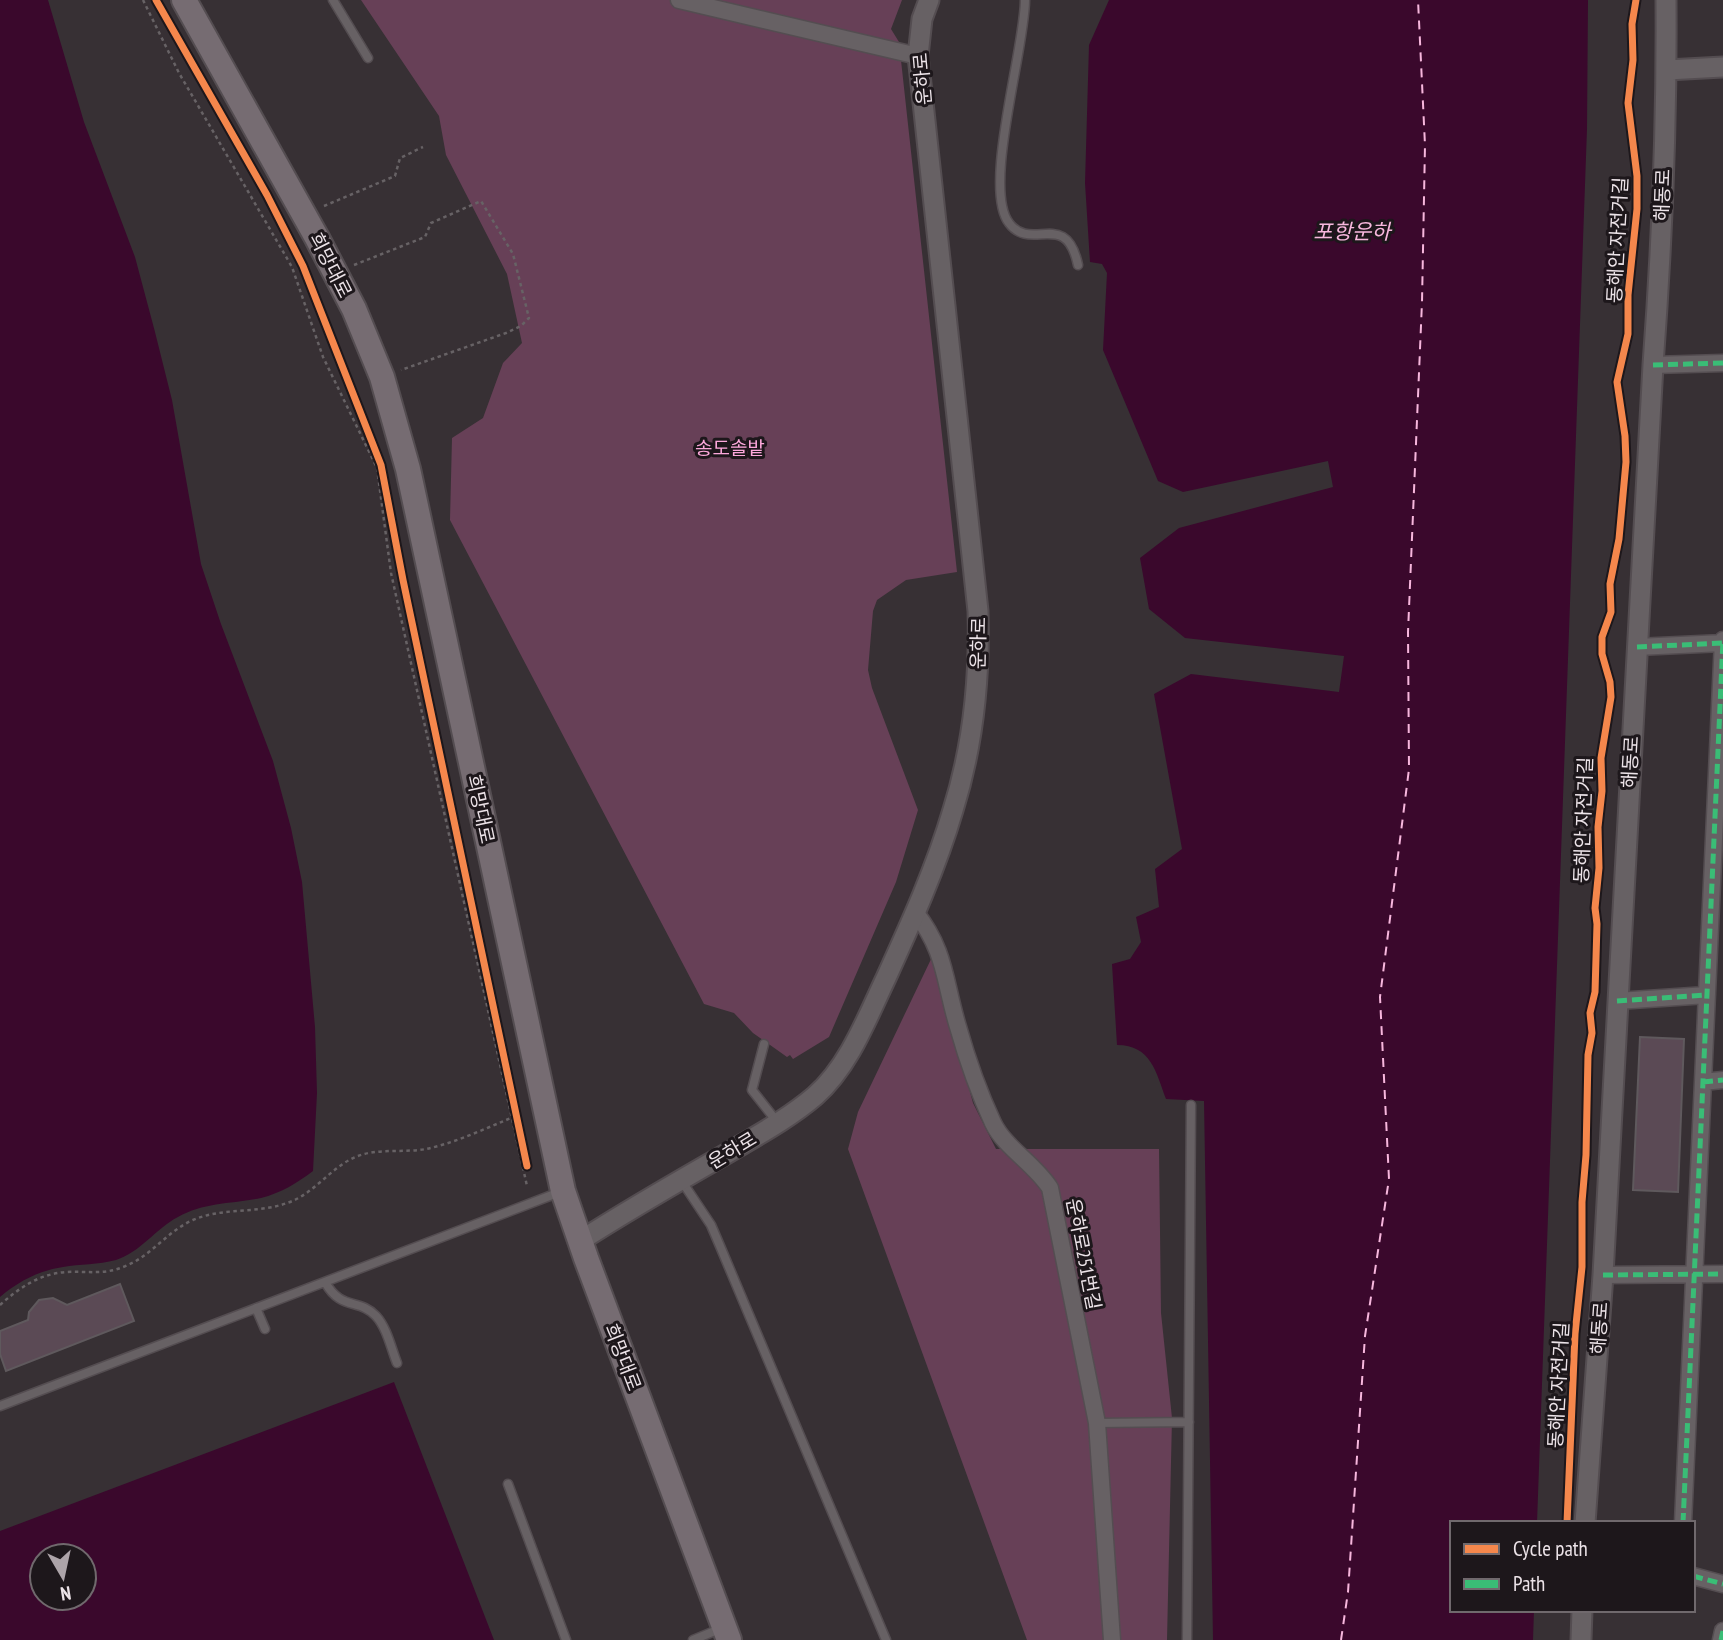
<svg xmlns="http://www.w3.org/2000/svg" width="1723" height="1640" viewBox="0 0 1723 1640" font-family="'PT Sans Narrow','Noto Sans KR',sans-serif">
<rect width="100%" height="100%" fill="#373034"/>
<path fill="#674057" d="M361,0h541l-11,29 8,13 58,530 -51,8 -29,20 -4,11 -5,59 4,18 46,122 -22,72 -67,155 -36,22 -3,-4 -3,2 -34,-24 -19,-20 -30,-9 -254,-484 2,-82 31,-20 20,-55 19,-20 -15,-69 -61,-119 -7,-39z
M933,955l40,148 23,46h163l2,164 11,105 -5,222h-140l-179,-491 10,-37z"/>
<path fill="#3a082c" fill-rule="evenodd" d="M0,0h48l36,122 51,135 20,75 17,68 29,164 20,60 52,137 18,67 11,54 13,145 2,66 -4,78c-16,12 -32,22 -52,27 -29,6 -57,4 -83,19 -23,12 -37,35 -62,43 -18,5 -36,4 -53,7 -25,4 -44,14 -63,30z
M1109,0h479l-1,129 -50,1394h-85v87h82l-1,30h-320l-9,-539 -38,-2c-10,-27 -15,-54 -49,-54l-5,-81 18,-5 11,-17 -5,-25 23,-10 -4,-38 27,-20 -28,-155 37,-20 148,18 5,-36 -159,-18 -36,-29 -9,-51 39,-30 154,-41 -5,-26 -145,31 -25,-11 -55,-131 4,-77 -5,-9 -12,-2 -5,-79 4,-138z
M394,1382l100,258h-494v-109zM84,1556v42h-42v-42z"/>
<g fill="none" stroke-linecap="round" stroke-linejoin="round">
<path stroke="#f7b7dd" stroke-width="2" stroke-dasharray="9 7" stroke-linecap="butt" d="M1341,1640l7,-48 17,-256 24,-157 -9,-182 29,-228 -1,-137 14,-330 3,-157 -7,-145"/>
</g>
<path fill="#5b4a55" stroke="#5f595d" stroke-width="2" d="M1640,1037l44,2 -6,153 -45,-2z
M120,1284l14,37 -128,50 -6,-17v-23l28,-11 1,-8 10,-12 14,-2 14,7z"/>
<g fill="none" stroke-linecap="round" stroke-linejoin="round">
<g stroke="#544d51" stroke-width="11">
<path id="service" d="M333,0l35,58
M1025,0c0,49 -43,188 -16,223 22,30 57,-15 69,42
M764,1044l-12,46 26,33
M681,1180l30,45 9,21 166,394
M325,1282c16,29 34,16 51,34 11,12 15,32 21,47
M256,1308l9,21
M0,1406l560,-214
M1097,1423l92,-1
M508,1484l58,156
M693,1640l29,-12
M1187,1640l4,-535"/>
</g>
<g stroke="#544d51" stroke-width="19">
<path id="minor" d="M679,0l239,56
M1653,365l70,-2
M1637,647l86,-4
M915,912c31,39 29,69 43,115 9,32 21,66 35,96 12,25 41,40 57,65l47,235 15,217
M1617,1001l90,-6
M1703,1082l20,-2
M1603,1275l120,-1
M1683,1523l40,-883
M1693,1576l30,8
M1721,1640l2,-9"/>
</g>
<g stroke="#544d51" stroke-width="23">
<path id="tertiary" d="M1667,70l56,-3
M580,1241c48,-31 97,-59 146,-87 30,-18 62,-35 89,-58 34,-30 52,-78 71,-118 25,-55 50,-110 67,-168 20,-64 27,-133 25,-199l-60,-555 4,-37 7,-19
M1585,1523l18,-248 50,-910c9,-121 14,-243 13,-365
M1581,1640l1,-30"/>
</g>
<g stroke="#544d51" stroke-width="28">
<path id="primary" d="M184,0l133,238 37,71 28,68 26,92 155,722 23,67 143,382"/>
</g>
<path stroke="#676265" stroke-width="2.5" stroke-dasharray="3.5 3.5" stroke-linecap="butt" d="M143,0l36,73 113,194 31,90 54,111 14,105 136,613
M324,206l71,-30 5,-18 23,-11
M354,265l71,-28 6,-14 50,-22 32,53 16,64 -8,8 -15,7 -105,37
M0,1305c19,-17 39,-31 66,-33 20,-1 38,3 57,-5 28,-10 44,-36 70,-47 30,-13 64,-6 94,-17 28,-9 44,-37 71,-47 21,-8 46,-3 68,-7 29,-6 58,-20 85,-31"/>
<use href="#service" stroke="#676164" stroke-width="8"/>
<use href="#minor" stroke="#676164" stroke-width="16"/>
<use href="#tertiary" stroke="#676164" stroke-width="19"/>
<use href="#primary" stroke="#766c72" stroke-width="24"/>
<path stroke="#3abd76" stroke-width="5" stroke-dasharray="10 5" stroke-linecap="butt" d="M1653,365l70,-2
M1637,647l86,-4
M1617,1001l90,-6
M1703,1082l20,-2
M1603,1275l120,-1
M1683,1523l40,-883
M1693,1576l30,8
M1721,1640l2,-9"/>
<g stroke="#1d171b" stroke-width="11">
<path id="cycleway" d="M156,0l111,195 36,71 78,199 22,115 124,586
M1567,1523l8,-189 7,-67v-65l4,-47 2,-100 4,-22 -2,-20 5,-21 2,-68 -2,-16 4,-40 -1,-41 4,-36 -1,-33 10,-61 -1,-15 -8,-28v-17l9,-25 -1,-28 9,-45 7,-77 -1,-26 -8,-54 11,-48v-39l9,-86v-33l-9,-73 5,-43 -1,-36 4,-24"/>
</g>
<use href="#cycleway" stroke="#f5874c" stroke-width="7"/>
</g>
<g text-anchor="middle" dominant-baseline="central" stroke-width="6" stroke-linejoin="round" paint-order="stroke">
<g font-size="19" fill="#ece3e8" stroke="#1d171b">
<text transform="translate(922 79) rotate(-95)">운하로</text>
<text transform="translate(1662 195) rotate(-88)">해동로</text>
<text transform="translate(1617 240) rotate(-87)">동해안 자전거길</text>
<text transform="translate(331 265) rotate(63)">희망대로</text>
<text transform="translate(978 643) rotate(-89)">운하로</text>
<text transform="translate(1630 762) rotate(-87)">해동로</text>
<text transform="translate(481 809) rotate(78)">희망대로</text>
<text transform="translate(1583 820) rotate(-88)">동해안 자전거길</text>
<text transform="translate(732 1150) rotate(-31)">운하로</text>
<text transform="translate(1084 1254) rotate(79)">운하로251번길</text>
<text transform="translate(1599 1328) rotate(-86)">해동로</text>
<text transform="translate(623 1357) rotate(69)">희망대로</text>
<text transform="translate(1558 1385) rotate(-87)">동해안 자전거길</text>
</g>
<g font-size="19" fill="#fba7da" stroke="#1d171b">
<text x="730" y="448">송도솔밭</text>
</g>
<g font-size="21" font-style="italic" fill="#f7b7dd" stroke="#1d171b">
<text x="1352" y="231">포항운하</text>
</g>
</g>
<rect x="1450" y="1521" width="245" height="91" fill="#1d171b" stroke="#70696d" stroke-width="2"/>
<rect x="1464" y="1544" width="35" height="10" fill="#f5874c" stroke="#70696d" stroke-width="2"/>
<text x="1513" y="1556" font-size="21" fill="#ece3e8">Cycle path</text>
<rect x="1464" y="1579" width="35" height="10" fill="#3abd76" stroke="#70696d" stroke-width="2"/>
<text x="1513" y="1591" font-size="21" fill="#ece3e8">Path</text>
<g transform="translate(63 1577) rotate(171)"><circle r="33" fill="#1d171b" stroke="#70696d" stroke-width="2"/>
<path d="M0-5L12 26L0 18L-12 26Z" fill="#ada4a9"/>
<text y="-10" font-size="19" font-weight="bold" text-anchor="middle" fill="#ece3e8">N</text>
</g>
</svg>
